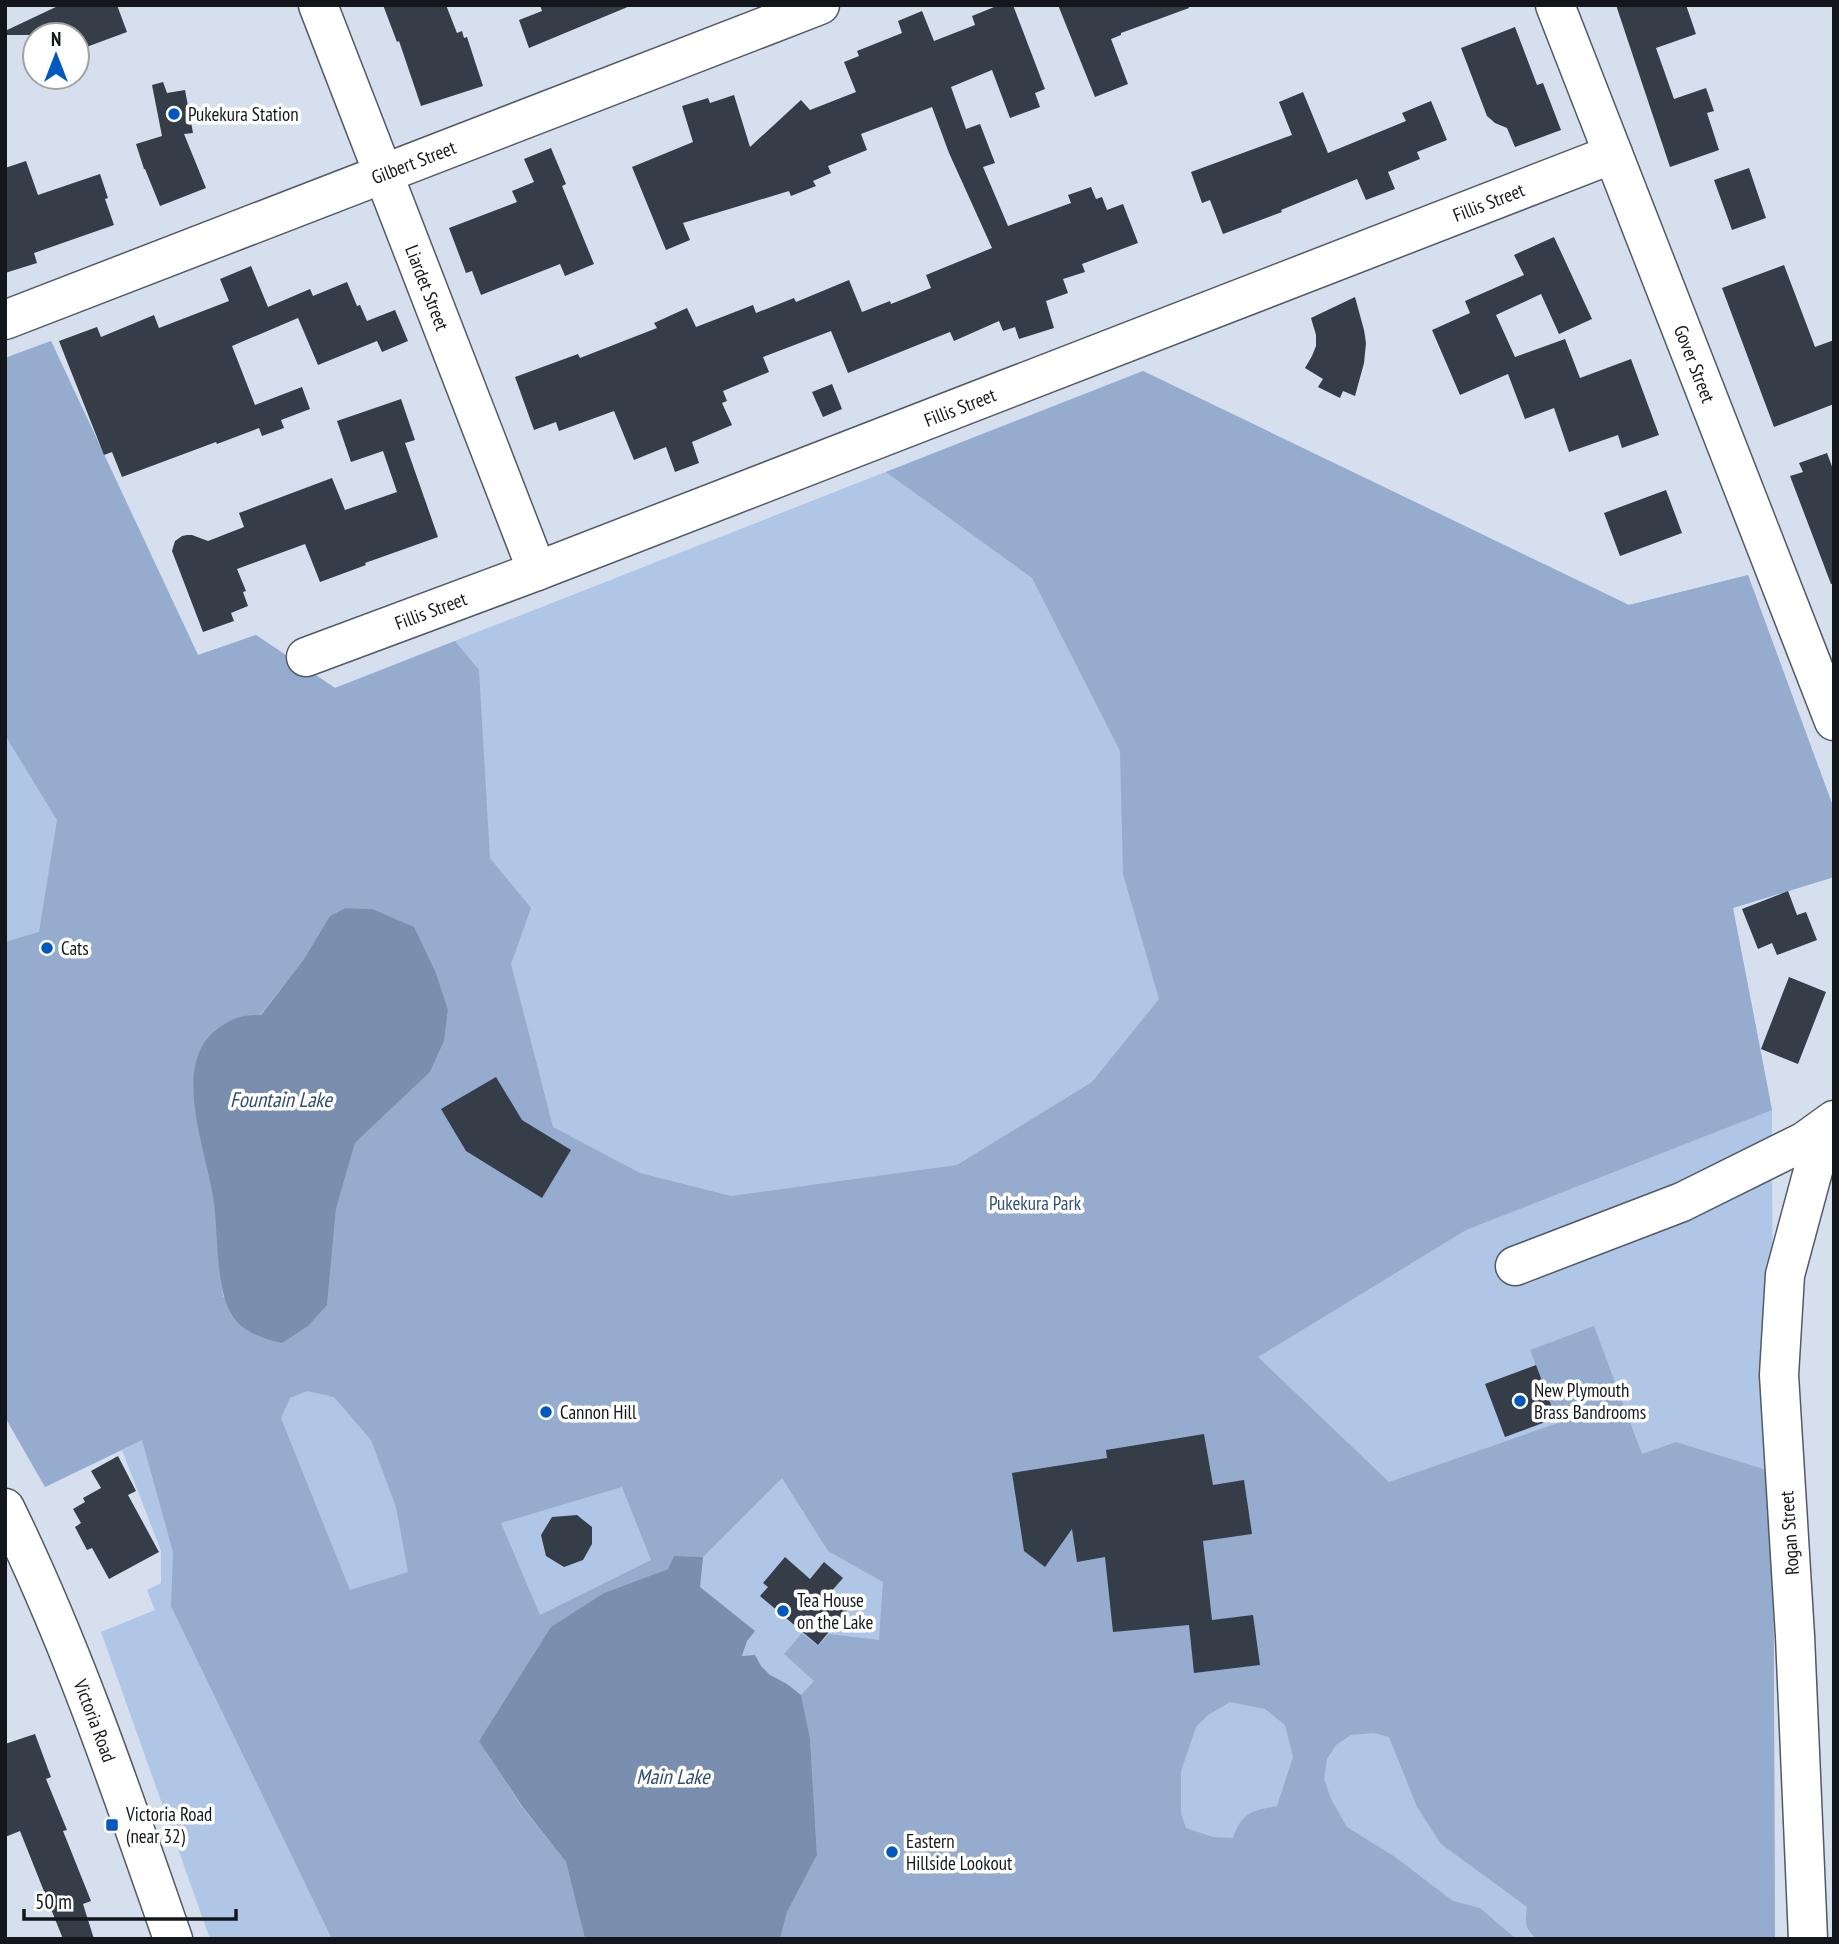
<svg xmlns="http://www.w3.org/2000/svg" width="1839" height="1944" viewBox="0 0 1839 1944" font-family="'PT Sans Narrow',sans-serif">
<rect width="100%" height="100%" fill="#d6dfee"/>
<path fill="#afc6e7" d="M51,341l147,314 58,-20 79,53 808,-317 486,234 119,-30 86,234v68l-101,31 39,202 3,829h-1565l-109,-307 54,-22 -8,-20 14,-7v-32l-39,-101 -77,37 -40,-70v-1059z"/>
<path fill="#96acce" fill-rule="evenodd" d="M51,341l147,314 58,-20 79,53 120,-47 24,29 11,188 41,50 -20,56 42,163 87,46 91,23 226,-31 135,-83 67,-83 -36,-125 -3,-123 -88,-173 -146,-106 257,-101 486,234 119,-30 86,234v68l-101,31 39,202 -306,120 -208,127 131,125 169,-59 -28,-73 64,-24 48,128 34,-12 97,30 2,467h-238c-13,-11 -12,-16 -10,-32l-86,-63 -24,-37 -28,-70 -15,-4 -23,2 -15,10 -9,14 -3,20 7,20 16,28 48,30 58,44 27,7 36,31h-736l7,-27 30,-57 -7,-117 -9,-43 13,-14 -30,-27 18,-21 16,13 11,-12 50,6 4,-58 -55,-31 -46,-73 -79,79 -29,-1 -6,13 -64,24 -125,147 42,66 45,56 19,77h-253l-161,-333 2,-54 -31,-112 -97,47 -40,-70v-475l34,-10 18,-112 -52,-85v-377zM344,908l28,1 64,64 12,37 -4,31 -14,31 -75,71 -19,66 -9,96 -104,-8 -9,-96 46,-186 44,-56 26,-43zM307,1391l27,6 37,43 25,67 12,65 -58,18 -69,-172 9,-20zM622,1487l29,73 -111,55 -39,-92zM1230,1702l35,7 20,16 8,32 -16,49c-25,5 -35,6 -44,32l-20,-1 -27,-9 -5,-14v-43l15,-44 12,-12z"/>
<path fill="#7a8fb0" d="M345,908l27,1 42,18 22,46 12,37 -4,31 -14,31 -75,71 -19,66 -9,96 -19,21 -26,17c-19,-5 -39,-10 -50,-28 -16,-24 -14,-81 -18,-111 -5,-48 -45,-137 2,-174 14,-11 27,-16 45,-15l43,-56 26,-43z
M674,1556l29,1 -3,30 55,44 -8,10 -5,15 13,-1 6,11 9,9 17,9 14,11 9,43 7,117 -30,57 -7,27h-195l-19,-77 -44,-56 -43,-65 72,-114 53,-34 64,-24z"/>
<path fill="#353d49" d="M60,5h57l10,27 -46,17 -4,-14h-72v-4z
M383,5h63l11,28 5,-2 2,7 3,-1 16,49 -62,20 -22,-65 -2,1z
M540,5h90v1l-101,42 -10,-28 23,-9z
M999,5h14l32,84 -10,4 5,14 -30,11 -18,-48 -41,17 15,42 14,-5 15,39 -12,4 25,59 63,-23 -3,-8 23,-8 5,12 6,-2 5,13 16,-6 15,39 -56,21 3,8 -22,7 5,14 -22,8 8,27 -35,11 -4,-12 -12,4 -4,-10 -45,20 -4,-9 -102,41 -17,-42 -68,26 6,15 -46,19 4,10 -5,2 10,22 -40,17 7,21 -24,9 -9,-25 -32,13 -20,-49 -55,20 -3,-9 -22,8 -19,-53 63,-23 2,4 77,-30 -3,-5 33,-15 9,19 57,-22 3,8 38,-15 2,4 53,-22 13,32 28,-11 1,3 40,-16 -5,-13 66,-27 -43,-95 -17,-46 -71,27 6,16 -39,16 3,7 -18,8 3,5 -25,10 -2,-5 -106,32 7,17 -24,10 -34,-83 61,-25 -11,-36 26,-8 2,5 24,-8 16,52 51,-47 9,10 46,-18 -12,-30 15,-6 -2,-5 45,-18 -4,-12 24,-10 12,30 41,-16 -3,-9z
M1058,5h130l1,3 -68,25v2l-10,4 17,45 -33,13z
M1616,5h70l10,29 -40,14 18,51 32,-11 8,23 -7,2 12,37 -49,17z
M1515,27l22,58 6,-2 18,47 -46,17 -8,-19 -12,-5 -8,-7 -26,-68z
M163,82l4,11 18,-3 8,43 -9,1 22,54 -46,18 -15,-37h-1l-8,-25 26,-8 -10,-51z
M1303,92l25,61 78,-32 -4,-8 29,-12 16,39 -30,12 3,7 -32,13 7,17 -29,11 -9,-21 -76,31 1,2 -59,22 -13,-34 -8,3 -11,-31 101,-37 -13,-33z
M551,148l15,36 -4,2 32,78 -29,12 -5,-12 -79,31 -9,-24 -6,2 -17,-45 68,-26 -5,-11 22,-9 -10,-23z
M26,161l12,34 62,-21 8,24 -3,1 9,26 -80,28 3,10 -32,10v-105z
M1749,168l17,50 -34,12 -18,-50z
M1554,237l38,82 -33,15 -18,-40 -45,21 19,42 50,-18 15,39 51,-19 28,76 -37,13 -4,-13 -49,17 -15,-44 -29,11 -17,-45 -48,21 -28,-65 38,-17 -5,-12 59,-26 -10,-20z
M1784,265l31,82 19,-7v64l-60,23 -52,-139z
M251,266l17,41 42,-18 3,7 34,-14 10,24 3,-1 7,16 28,-11 13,31 -26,11 -5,-11 -59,24 -20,-47 -66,28 23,59 47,-18 8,22 -29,11 3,8 -22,8 -3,-8 -42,16 -1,-2 -94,35 -10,-25 -8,3 -45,-114 38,-14 4,10 53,-22 5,13 70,-27 -9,-22z
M1355,297l9,33 2,13 -2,20 -9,33 -12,-5 -3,7 -22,-11 5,-8 -18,-11 7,-12 4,-10v-11l-5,-17z
M832,384l10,25 -19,8 -11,-25z
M401,399l14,41 -10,3 33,94 -73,26 1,2 -46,17 -15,-38 -68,25 9,22 -3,1 5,14 -17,7 3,8 -31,11 -31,-81 3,-10 7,-5 5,-1h5l16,6 36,-14 -5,-14 93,-35 13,32 52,-18 -14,-41 -32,11 -14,-41z
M1827,453l7,19v112h-3l-41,-108 13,-4 -4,-9z
M1666,490l16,43 -62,23 -16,-43z
M1788,891l9,24 9,-3 11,28 -40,15 -5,-12 -14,6 -16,-40z
M1789,977l37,15 -28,72 -37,-15z
M496,1077l26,43 49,30 -29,48 -76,-47 -25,-42z
M1536,1365l20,53 -51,19 -20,-53z
M1204,1434l9,51 31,-5 8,54 -49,7 9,79 41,-5 7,50 -66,8 -5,-48 -76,7 -8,-75 -28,5 -5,-33 -27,38 -21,-16 -12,-78 95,-15 -1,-8z
M118,1456l18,35 -8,4 31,57 -50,27 -17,-31 -5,2 -12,-23 6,-4 -8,-14 12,-7 -2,-4 18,-10 -10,-17z
M577,1515l15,12v17l-9,16 -19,7 -18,-11 -5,-21 11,-18z
M785,1557l25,22 14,-17 19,16 -13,15 18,16 -30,36 -58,-49 8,-9 -5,-4z
M35,1734l16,43 -5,2 21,51 -4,1 28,70 -8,3 11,35h-31l-43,-108 -15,6v-93z"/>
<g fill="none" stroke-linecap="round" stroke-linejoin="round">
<g stroke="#525a67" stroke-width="41">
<g id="minor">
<path id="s1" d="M318,5l219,566"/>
<path id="s2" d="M1555,5l279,716"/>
<path id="s3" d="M5,320l815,-315"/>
<path id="s4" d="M306,657l231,-86 1076,-417"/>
<path d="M1515,1266l167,-64 123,-61 29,-21"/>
<path id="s5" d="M5,1508c68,139 117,285 168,431"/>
<path d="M1808,1939l-13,-303 -16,-261 6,-100 29,-108 20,-30"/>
</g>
</g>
<use href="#minor" stroke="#fff" stroke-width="38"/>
</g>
<g fill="#0258c1" stroke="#fff" stroke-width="2.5">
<circle cx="174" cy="114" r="7"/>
<circle cx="47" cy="948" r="7"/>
<circle cx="1520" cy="1401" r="7"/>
<circle cx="546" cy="1412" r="7"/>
<circle cx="783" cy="1611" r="7"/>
<rect x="105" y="1818" width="14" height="14" rx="3.5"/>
<circle cx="892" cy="1852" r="7"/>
</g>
<g text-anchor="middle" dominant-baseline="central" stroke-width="7" stroke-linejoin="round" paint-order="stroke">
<g font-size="19" fill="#13171c" stroke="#fff" text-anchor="start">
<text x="188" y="114">Pukekura Station</text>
<text x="61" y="948">Cats</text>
<text x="1534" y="1390">New Plymouth<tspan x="1534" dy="22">Brass Bandrooms</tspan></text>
<text x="560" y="1412">Cannon Hill</text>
<text x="797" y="1600">Tea House<tspan x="797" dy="22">on the Lake</tspan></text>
<text x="126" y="1814">Victoria Road<tspan x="126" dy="22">(near 32)</tspan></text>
<text x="906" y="1841">Eastern<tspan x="906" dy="22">Hillside Lookout</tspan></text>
</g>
<g font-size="19" fill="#13171c" stroke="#fff">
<text stroke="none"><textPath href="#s3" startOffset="438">Gilbert Street</textPath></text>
<text stroke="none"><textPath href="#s4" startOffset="1267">Fillis Street</textPath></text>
<text stroke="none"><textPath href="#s1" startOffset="303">Liardet Street</textPath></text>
<text stroke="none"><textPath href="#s2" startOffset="385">Gover Street</textPath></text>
<text stroke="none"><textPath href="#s4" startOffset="700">Fillis Street</textPath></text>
<text stroke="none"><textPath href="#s4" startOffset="133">Fillis Street</textPath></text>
<text transform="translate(1789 1533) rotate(-94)">Rogan Street</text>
<text stroke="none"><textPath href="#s5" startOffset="231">Victoria Road</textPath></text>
</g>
<g font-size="19" fill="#31507e" stroke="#fff">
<text x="1035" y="1203">Pukekura Park</text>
</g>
<g font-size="21" font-style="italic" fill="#2f4e7c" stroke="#fff">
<text x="281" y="1099">Fountain Lake</text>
<text x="673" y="1776">Main Lake</text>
</g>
</g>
<rect width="1839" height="1944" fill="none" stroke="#13171c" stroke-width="14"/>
<g transform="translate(56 56)"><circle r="33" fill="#ffffff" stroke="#a1a2a4" stroke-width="2"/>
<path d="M0-5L12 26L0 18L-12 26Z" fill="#0258c1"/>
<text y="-10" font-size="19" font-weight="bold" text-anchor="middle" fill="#13171c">N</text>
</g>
<path d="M24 1909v10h212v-10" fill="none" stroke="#13171c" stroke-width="3.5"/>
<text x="35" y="1909" font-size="21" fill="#13171c" stroke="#ffffff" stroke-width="5" paint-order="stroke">50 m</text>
</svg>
